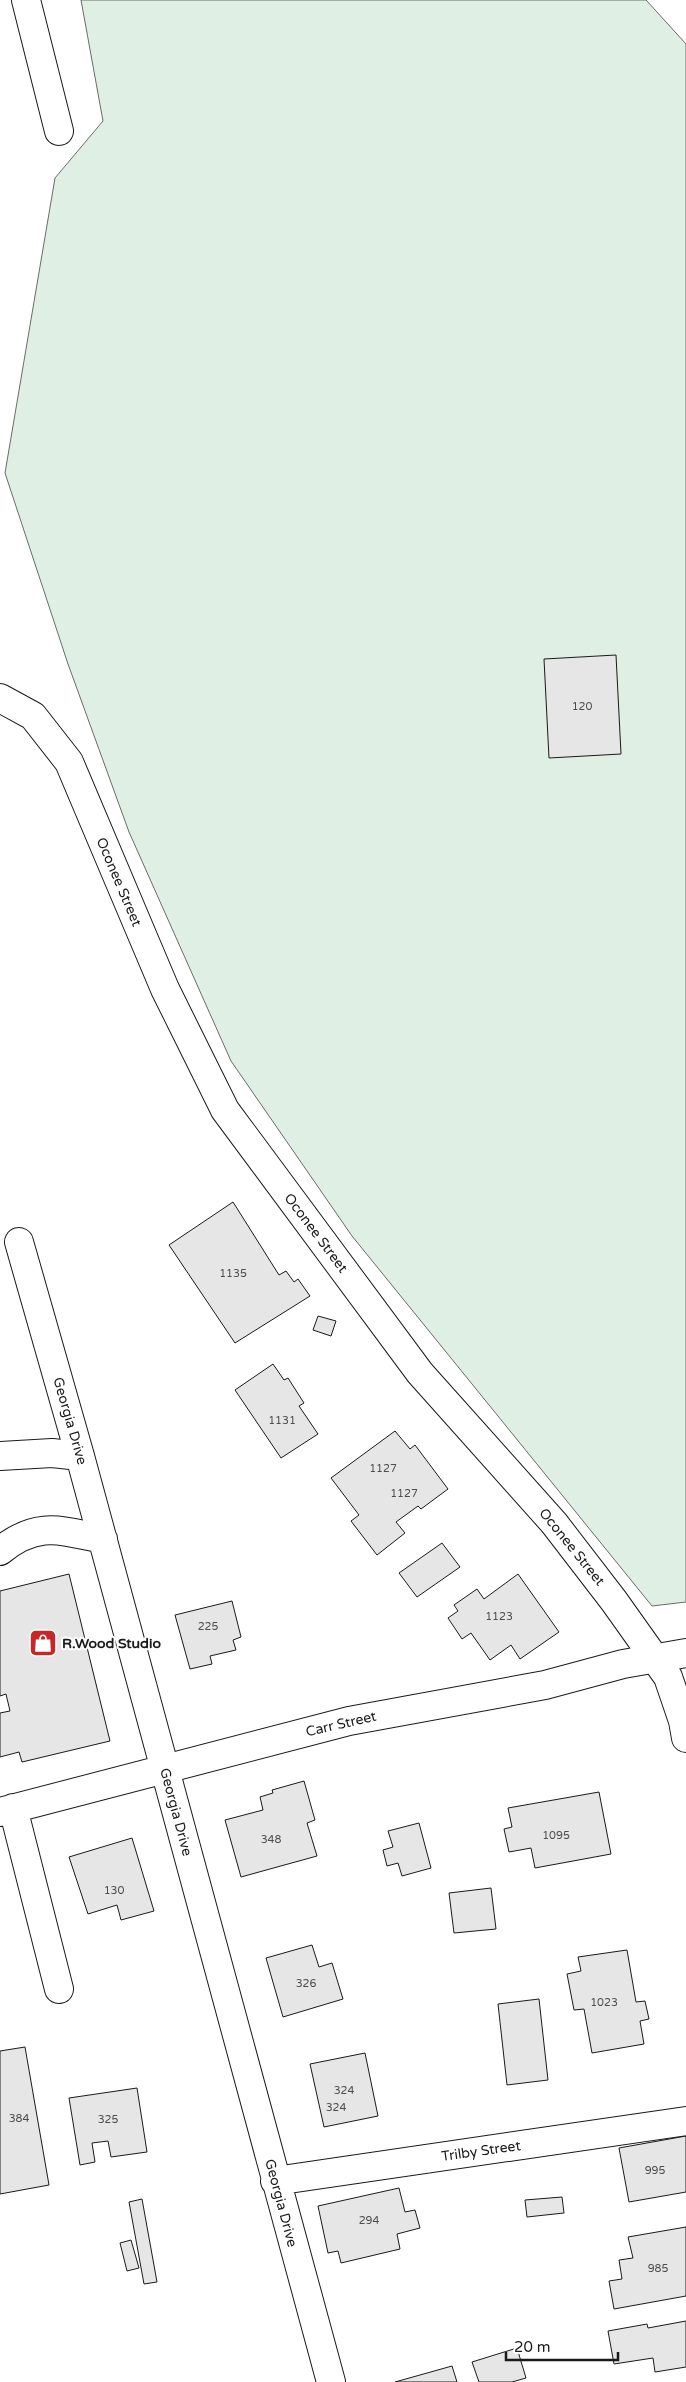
<svg xmlns="http://www.w3.org/2000/svg" width="686" height="2382" viewBox="0 0 686 2382" font-family="'Varela Round',sans-serif">
<rect width="100%" height="100%" fill="#fff"/>
<path fill="#e0efe3" stroke="#6a6a6a" d="M81,0h565l40,44v1558l-34,4 -300,-370 -121,-175 -102,-229 -61,-168 -63,-191 50,-295 48,-57z"/>
<path fill="#e6e6e6" stroke="#1a1a1a" d="M616,655l5,99 -72,4 -5,-99z
M233,1202l46,73 7,-4 8,11 4,-3 12,17 -75,47 -66,-98z
M318,1316l18,5 -5,15 -18,-6z
M273,1364l11,16 4,-2 16,25 -5,3 19,28 -37,24 -46,-68z
M395,1431l15,18 5,-4 33,44 -27,20 -3,-3 -22,16 9,11 -28,22 -26,-34 8,-6 -28,-37z
M442,1543l18,24 -43,30 -18,-24z
M69,1574l41,167 -88,21 -3,-10 -19,5v-44l10,-2 -4,-17 -6,2v-105z
M518,1574l41,58 -39,27 -9,-14 -21,15 -19,-27 -9,6 -14,-21 10,-7 -4,-6 23,-16 7,10z
M232,1601l9,36 -8,3 3,10 -26,6 2,8 -22,5 -15,-54z
M304,1781l11,39 -8,3 10,33 -76,21 -16,-57 38,-10 -3,-13 13,-4 -1,-3z
M599,1792l12,62 -76,14 -4,-20 -22,4 -5,-23 8,-2 -4,-19z
M419,1823l12,45 -29,8 -4,-13 -11,3 -4,-16 10,-3 -5,-16z
M132,1838l22,73 -33,9 -4,-15 -29,9 -19,-57z
M491,1888l5,41 -42,4 -5,-40z
M312,1945l7,22 13,-4 11,36 -60,18 -17,-59z
M627,1950l9,52 9,-1 4,18 -9,2 4,23 -52,9 -8,-44 -10,1 -7,-36 14,-3 -3,-14z
M539,1999l9,81 -41,5 -9,-81z
M25,2047l24,138 -49,9v-143z
M365,2053l13,63 -54,11 -14,-63z
M137,2088l10,64 -36,5 -3,-16 -16,2 3,19 -15,3 -11,-67z
M686,2136v56l-57,10 -10,-54z
M399,2188l6,24 10,-2 5,18 -23,6 3,15 -59,14 -3,-12 -10,2 -10,-47z
M562,2197l2,16 -37,4 -2,-17z
M142,2199l15,83 -13,2 -15,-82z
M686,2227v69l-72,13 -5,-28 13,-2 -3,-19 14,-2 -5,-21z
M131,2240l8,28 -12,3 -7,-28z
M686,2321v46l-31,5 -2,-14 -39,6 -6,-33 39,-7 1,4z
M517,2348l9,30 -14,4h-33l-7,-20z
M452,2366l5,16h-62z"/>
<g fill="none" stroke-linecap="round" stroke-linejoin="round">
<g stroke="#1a1a1a" stroke-width="30">
<path id="minor" d="M26,0l33,131
M0,698l33,18 36,46 96,227 60,121 195,263 134,150 60,78 54,76 15,44 3,17
M19,1242l61,214 251,926
M0,1456l52,-3 28,3
M0,1551c37,-30 59,-21 103,-12
M13,1808l46,181
M0,1812l349,-91 196,-36 78,-21 63,-11
M275,2181l411,-60"/>
</g>
<use href="#minor" stroke="#fff" stroke-width="28"/>
</g>
<defs>
<g id="shop-square" transform="scale(1.4375)"><rect x="-9" y="-9" width="18" height="18" rx="4" fill="#c62828" stroke="#fff"/><path d="M-5-2.5h2.3a2.7 3.5 0 0 1 5.4 0H5L5.5 6h-11ZM-1.5-2.5h3a1.5 2.3 0 0 0-3 0Z" fill="#fff"/></g>
</defs>
<g fill-rule="evenodd">
<use href="#shop-square" x="43" y="1643"/>
</g>
<g text-anchor="middle" dominant-baseline="central" stroke-width="4" stroke-linejoin="round" paint-order="stroke">
<g font-size="11" fill="#4d4d4d">
<text x="582" y="706">120</text>
<text x="233" y="1273">1135</text>
<text x="282" y="1420">1131</text>
<text x="383" y="1468">1127</text>
<text x="404" y="1493">1127</text>
<text x="499" y="1616">1123</text>
<text x="208" y="1626">225</text>
<text x="556" y="1835">1095</text>
<text x="271" y="1839">348</text>
<text x="114" y="1890">130</text>
<text x="306" y="1983">326</text>
<text x="604" y="2002">1023</text>
<text x="344" y="2090">324</text>
<text x="336" y="2107">324</text>
<text x="19" y="2118">384</text>
<text x="108" y="2119">325</text>
<text x="655" y="2170">995</text>
<text x="369" y="2220">294</text>
<text x="658" y="2268">985</text>
</g>
<g font-size="14" fill="#1a1a1a" stroke="#fff">
<text transform="translate(119 882) rotate(67)">Oconee Street</text>
<text transform="translate(316 1233) rotate(53)">Oconee Street</text>
<text transform="translate(70 1421) rotate(74)">Georgia Drive</text>
<text transform="translate(572 1547) rotate(51)">Oconee Street</text>
<text transform="translate(341 1724) rotate(-13)">Carr Street</text>
<text transform="translate(176 1812) rotate(75)">Georgia Drive</text>
<text transform="translate(481 2151) rotate(-8)">Trilby Street</text>
<text transform="translate(281 2203) rotate(75)">Georgia Drive</text>
</g>
<g font-size="14" font-weight="bold" fill="#1a1a1a" stroke="#fff" text-anchor="start">
<text x="62" y="1643">R.Wood Studio</text>
</g>
</g>
<path d="M506 2352v8h112v-8" fill="none" stroke="#1a1a1a" stroke-width="2.5"/>
<text x="514" y="2352" font-size="15" fill="#1a1a1a" stroke="#ffffff" stroke-width="4" paint-order="stroke">20 m</text>
</svg>
